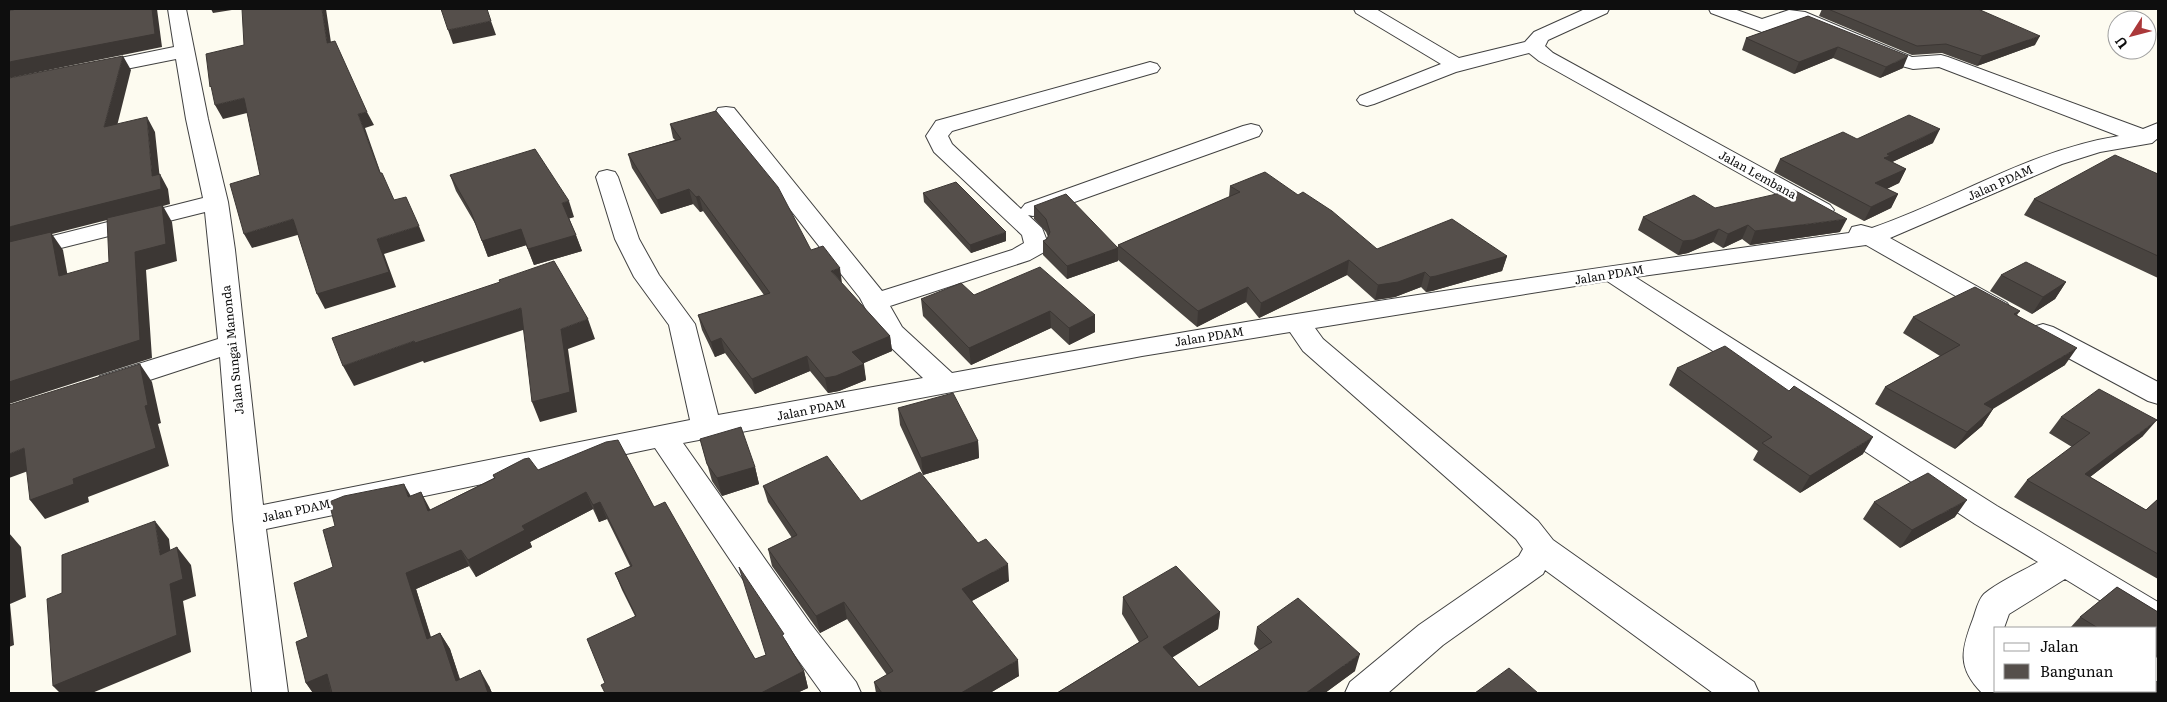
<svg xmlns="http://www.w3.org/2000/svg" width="2167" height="702" viewBox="0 0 2167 702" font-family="Literata,serif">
<rect width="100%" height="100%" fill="#fdfbf0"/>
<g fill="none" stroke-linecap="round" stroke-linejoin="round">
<g stroke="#414141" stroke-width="2">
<path id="minor" d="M168,9h18l22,110 20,83 7,48 28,255 427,-85 -21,-95 -35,-48 -19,-38 -19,-62 3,-5 8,-2 8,2 3,5 21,62 20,36 36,49 23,91 205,-37 -42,-40 -21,-40 -142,-180 -3,-5 3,-5 8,-1 8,1 148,183 130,-41 12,-7 -2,-8 -88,-83 -8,-16 10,-15 207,-57 7,-2 7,2 3,4 -3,4 -205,59 -4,5 4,8 69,65 4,-5 218,-78 8,-2 8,2 3,5 -3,5 -218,78 -8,2 -5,-1 14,13 7,18 -3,5 -16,9 -140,46 12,21 50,46c298,-55 597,-99 897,-140l3,-6 9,-2 11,3c84,-29 159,-78 247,-92l-180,-69 -26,2 -15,-4 -103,-43 -33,10 -51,-19 -2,-4h25l28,10 27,-9 16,2 107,45 29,-2 7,2 195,72 15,-6v15l-6,5 -52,9 -38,12 -172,74 117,65 4,6 -4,6 -9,2 -9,-2 -123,-70 -231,32 362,229 161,96v31l-2,-1v-4h-11l-80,-49 -56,35 -5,14h-8v63h14l-1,2h-27c-25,-25 -21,-43 -9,-74 3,-8 5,-19 11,-25 14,-12 37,-22 54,-32l-63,-38 -368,-243 -292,47 8,11 215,182 15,19 201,142 5,11h-46l-168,-123 -2,4 -100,71 -55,48h-43l5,-11 69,-57 100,-69 4,-7 -7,-10 -213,-188 -13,-19 -148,24 -459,87 127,180 46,59 5,11h-39l-36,-50 -131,-195 -389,81 22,164h-36l-19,-173 -13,-163 -110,36 -10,-3 -4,-7 4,-7 118,-37 -13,-127 -196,49v-14l194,-49 -17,-79 -10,-60 -85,17 -7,-2 -3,-4 3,-4 7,-2 83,-17z
M1354,9h22l83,49 66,-16 9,-10 51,-23h24l-2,4 -59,27 -3,6 8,7 277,152 4,5 -4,5 -8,2 -8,-2 -275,-154 -10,-8 -73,19 -82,32 -7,2 -7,-2 -3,-4 3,-4 81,-32 -85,-51z
M2043,324l10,3 105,55v22l-10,-3 -115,-62 -4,-6 4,-6z"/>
</g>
<use href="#minor" fill="#fff" fill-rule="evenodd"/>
</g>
<path fill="#494440" d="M1822,9h156l57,36 -58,21 -35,-13 -30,2 -93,-39z
M1808,16l95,52 -23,10 -47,-20 -39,16 -52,-24 4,-12z
M670,124l141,126 79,86 2,15 -29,12 3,17 -27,11 -11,2 -18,-22 -55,23 -30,-41 -10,4 -13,-27 -4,-15 66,-20 -61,-84 -3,1 -7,-8 -32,10 -29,-46 -4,-14 47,-14 -2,-2z
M1857,139l76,4 -41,19 14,7 -7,14 -12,6 11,5 -7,14 -27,13 -90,-49 6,-13z
M2158,174v104l-134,-63 10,-16z
M450,175l124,42 -5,1 13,33 -48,14 -8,-20 -38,12 -12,-32 -20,-34z
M1230,186l147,63 130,7 -5,15 -70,20 -6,1 -5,-5 -26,10 -20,3 -28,-25 -88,43 -13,-16 -49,25 -79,-67v1l-51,18 -24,-24v-14l4,-2 1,-2 -2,-5 -12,-13v-13l84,41v-2l111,-48z
M923,193l83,48 -35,12 -47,-51z
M1715,208l125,24 -90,13 -8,-6 -19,9 -10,-6 -25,11 -10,2 -40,-25 5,-13z
M2001,275l65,7 -11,17 -23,15 -42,-23z
M974,295l121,20v17l-26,13 -18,-17 -80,37 -48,-49 -2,-17z
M2020,311l-3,4 48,50 -72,44 -11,17 -27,23 -80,-45 10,-17 55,-31 -37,-23 10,-16z
M1677,368l186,86 -63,39 -47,-33 5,-9 -89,-66z
M898,408l80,33 1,17 -56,17 -23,-50z
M2061,417l82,19 -53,41 56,33 12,-11v80l-144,-82 13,-17 45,-33 -23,-14z
M700,439l55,28 4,17 -37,12 -10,-15z
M538,470l116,37 101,152 11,-4 20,-14 18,30 4,17 -11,5h-192v-10l30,-67 -13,-26 -7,-17 15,-7 -23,-47 -8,3 -6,-13 -63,33 2,5 -56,30 -7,-11 -53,23 15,48 9,-4 10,16 10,30 29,7 3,7h-179l-7,-10 2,-46 25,-70 78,-71 19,14 64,-32 -1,-3z
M763,486l98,15 148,80 -37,20 47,75 -29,17h-114l-2,-11 13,-7 -40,-56 -27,14 -48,-67 -4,-17 24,-11 -24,-36z
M1874,502l81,15 -55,31 -37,-29z
M2117,587l41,25v44l-2,2v-30h-86l10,-11z
M1123,597l97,15 -2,17 -46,28 27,30 60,-37 -5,-6 3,-17 98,44 -30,22h-268l82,-51 -17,-28z
M2063,691h93l2,2h-92z"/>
<path fill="#3c3734" d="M152,9h5l5,38 -153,31v-16z
M211,9h27l-25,4z
M322,9h4l7,47 -6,-13z
M491,21l5,14 -43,9 -5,-14z
M2040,36l-5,9 -58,21 5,-10z
M1838,47l-5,11 -39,16 5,-12z
M123,56l8,14 -18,72 -9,-15z
M1908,56l-5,12 -23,10 6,-11z
M244,98l7,14 -28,7 -8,-14z
M367,112l7,13 -9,3 21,60 -6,-15 -22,-59z
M147,117l8,15 6,57 -1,-15 8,15 2,15 -7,2 9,16 5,39 -31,9 6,88 -143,46v-22l126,-130 27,-46 -110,28 11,16 8,44 -62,-49v-18l143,-51z
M1940,129l-7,14 -47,22 -2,-7 3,-4z
M1906,169l-7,14 -30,14 6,-14z
M689,189l4,15 -32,10 -4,-14z
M1898,194l-7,14 -27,13 7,-14z
M699,196l4,15 -3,1 -4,-15z
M569,201l5,16 -6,2 -6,-16z
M293,219l8,15 -49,14 -8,-14z
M1847,219l-7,13 -90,13 5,-14z
M1748,225l-6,14 -19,9 5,-14z
M419,226l6,15 -41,13 12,33 -71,22 -8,-15 60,-55z
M521,229l6,16 -39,12 -6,-16z
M1719,229l-6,13 -25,11 -10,2 5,-14z
M1006,232v9l-35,12 -1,-8z
M576,235l6,16 -48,14 -6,-16z
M1118,248v13l-51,18v-13z
M1507,256l-5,15 -70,20 -6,1 4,-15z
M1349,260l-2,15 -88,43 2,-15z
M840,268l2,15 -11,-12z
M1425,272l-4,15 -26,10 -20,3 3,-15z
M2066,282l-11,17 -23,15 11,-17z
M1248,287l-2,15 -49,25 1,-16z
M521,308l8,20 -105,35 -1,-2 -69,25 -11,-20 71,-25z
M1050,311l1,17 -80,37 -2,-17z
M1095,315v17l-26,13v-17z
M588,319l7,20 -27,10 9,63 -37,10 -8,-20 29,-73z
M890,336l2,15 -37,16 -3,-15z
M721,338l4,15 -10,4 -4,-15z
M2077,348l-12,17 -93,56 12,-17z
M807,356l3,15 -55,23 -3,-15z
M140,364l12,18 9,41 -3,1 11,42 -81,31 1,5 -44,17 -15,-19 115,-94z
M864,364l2,16 -27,11 -11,2 -3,-15z
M1993,409l-11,17 -27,23 12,-17z
M2157,420l-14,16 -71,55 13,-17z
M1873,437l-10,17 -63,39 10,-17z
M978,441l1,17 -56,17 -2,-17z
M24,448l15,19 -30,11v-24z
M755,467l4,17 -37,12 -5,-18z
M404,484l9,16 -5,-3z
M421,492l9,17 7,19 -9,-17z
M586,492l7,17 -63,33 2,5 -56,30 -8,-17 54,-34z
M1967,500l-12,17 -55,31 12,-18z
M600,502l7,17 -8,3 -6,-17z
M155,521l14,18 4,33 -13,-17z
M9,533l12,14 5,50 -16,7 4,41 -5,2z
M177,547l14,18 5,31 -13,5 8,51 -99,41h-32l-7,-7 117,-102z
M461,550l8,16 -53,23 20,66 -9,-16 -21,-66z
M1008,564l1,17 -45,24 -2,-16z
M844,602l3,17 -27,14 -4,-17z
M1220,612l-2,17 -56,35 1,-17z
M440,633l10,16 14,44 -8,-12z
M1360,654l-5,17 -30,22h-19z
M1018,660l1,16 -29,17h-29z
M480,670l9,16 3,7h-4z
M804,671l4,17 -11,5h-36z
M327,674l4,19h-18l-7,-10z"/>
<path fill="#554f4b" stroke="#3c3734" d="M16,9h136l3,25 -146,28v-51z
M242,9h80l5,34 8,-2 32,71 -9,2 22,59h2l12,27 12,-3 13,29 -42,13 12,33 -72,22 -24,-75 -49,15 -14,-50 30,-9 -16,-77 -29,7 -4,-19 -1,1 -4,-33 38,-9z
M441,9h46l4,12 -43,9z
M1828,9h150l62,27 -58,20 -36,-12 -29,2z
M1808,16l100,40 -22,11 -48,-20 -39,15 -53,-24z
M123,56l-19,71 43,-10 5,59 8,-2 1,15 -152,38v-149z
M716,111l62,76 33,63 12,-4 17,22 -9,3 59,65 -38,16 12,12 -28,12 -11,2 -18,-22 -55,23 -31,-41 -10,4 -13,-27 72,-22 -71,-97 -3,1 -7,-8 -32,11 -29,-46 53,-15 -11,-15z
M1909,115l31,14 -53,25 3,2 -6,2 22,11 -31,14 23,11 -27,13 -91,-48 63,-27 14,7z
M535,149l34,52 -7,2 14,32 -48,14 -7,-20 -39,12 -11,-29 -21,-37z
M2115,155l43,19v82l-124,-57z
M1265,172l33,23 5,-3 29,19 45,38 75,-30 55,37 -71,20 -6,1 -5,-5 -27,10 -20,3 -29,-25 -88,43 -13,-16 -50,24 -80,-66 122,-53 -10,-6z
M956,182l50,50 -36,13 -47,-52z
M1794,190l53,29 -92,12 -7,-6 -20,9 -9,-5 -26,11 -10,1 -40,-24 51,-22 21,13z
M1066,194l52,54 -51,18 -24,-25 4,-2 3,-7 -4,-13 -12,-13z
M162,205l4,39 -31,8 5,88 -131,42v-140l42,-10 8,44 50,-14 -2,-44z
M554,261l34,58 -27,10 9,63 -38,10 -11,-94 -106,35 -1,-2 -71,25 -11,-28 168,-56 -1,-2z
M2026,262l40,20 -23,15 -42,-22z
M1040,267l55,48 -26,13 -19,-17 -81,37 -48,-49 40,-16 13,12z
M1975,287l45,24 -6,3 63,34 -93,56 9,5 -26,23 -82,-45 75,-42 -47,-28z
M1725,346l64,45 5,-5 79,51 -63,39 -48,-33 10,-6 -95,-69z
M140,364l8,41 -3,1 11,42 -83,31 1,5 -44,16 -6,-52 -15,6v-49z
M2099,389l58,31 -72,54 61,36 12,-11v55l-131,-74 63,-47 -29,-16z
M953,393l25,48 -57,17 -23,-50z
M741,427l14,40 -38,11 -10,-14 -7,-25z
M618,440l36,67 11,-5 90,157 11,-4 -27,-88 45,67 -2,1 22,36 -43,22h-156l-4,-8 4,-2 -18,-44 49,-23 -21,-43 17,-7 -32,-64 -7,3 -7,-13 -64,34 3,4 -57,30 -7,-10 -55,23 21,66 13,-6 16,48 24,-11 8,23h-156l-5,-19 -21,9 -10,-41 12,-5 -14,-54 39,-16 -10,-37 12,-4 -6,-24 15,-6 60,-12 4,13 13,-5 7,19 67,-33 -2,-3 31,-16 5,-1 9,12 68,-28z
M827,456l34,45 59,-29 58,71 8,-4 22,25 -46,25 56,71 -57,33h-79l-8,-11 19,-11 -49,-69 -28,14 -48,-67 29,-14 -34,-49z
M1928,473l39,27 -55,30 -38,-28z
M155,521l5,34 17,-8 6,32 -13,5 7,51 -124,51 -6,-87 15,-6v-38z
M1176,566l44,46 -57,35 36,40 73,-45 -15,-15 41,-29 62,56 -54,39h-249l91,-56 -25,-40z
M2117,587l41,25v42l-2,2v-28h-58l-18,-11z
M1509,668l29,25h-63z
M2156,681l2,2v10h-50l-4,-2h52z"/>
<g text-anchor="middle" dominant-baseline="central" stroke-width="5" stroke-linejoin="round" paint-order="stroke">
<g font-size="12" fill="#0e0e0e" stroke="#fff">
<text transform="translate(1758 174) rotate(29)">Jalan Lembana</text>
<text transform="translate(2000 182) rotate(-24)">Jalan PDAM</text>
<text transform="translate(1609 274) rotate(-9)">Jalan PDAM</text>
<text transform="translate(1209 336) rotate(-9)">Jalan PDAM</text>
<text transform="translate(232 350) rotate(-96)">Jalan Sungai Manonda</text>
<text transform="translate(811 409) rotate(-11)">Jalan PDAM</text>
<text transform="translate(296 510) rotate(-12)">Jalan PDAM</text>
</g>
</g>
<rect width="2167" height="702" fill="none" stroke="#0e0e0e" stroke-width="20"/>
<rect x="1994" y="627" width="162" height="65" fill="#ffffff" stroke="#9f9f9f"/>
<rect x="2004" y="643" width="25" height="8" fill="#ffffff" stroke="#9f9f9f"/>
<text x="2040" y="652" font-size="15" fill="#0e0e0e">Jalan</text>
<rect x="2004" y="664" width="25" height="15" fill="#554f4b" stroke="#9f9f9f"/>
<text x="2040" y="677" font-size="15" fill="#0e0e0e">Bangunan</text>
<g transform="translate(2132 35) rotate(234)"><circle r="24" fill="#ffffff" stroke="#9f9f9f"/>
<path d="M0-4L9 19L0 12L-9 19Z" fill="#ab383a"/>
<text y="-8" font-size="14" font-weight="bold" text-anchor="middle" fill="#0e0e0e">U</text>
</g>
</svg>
